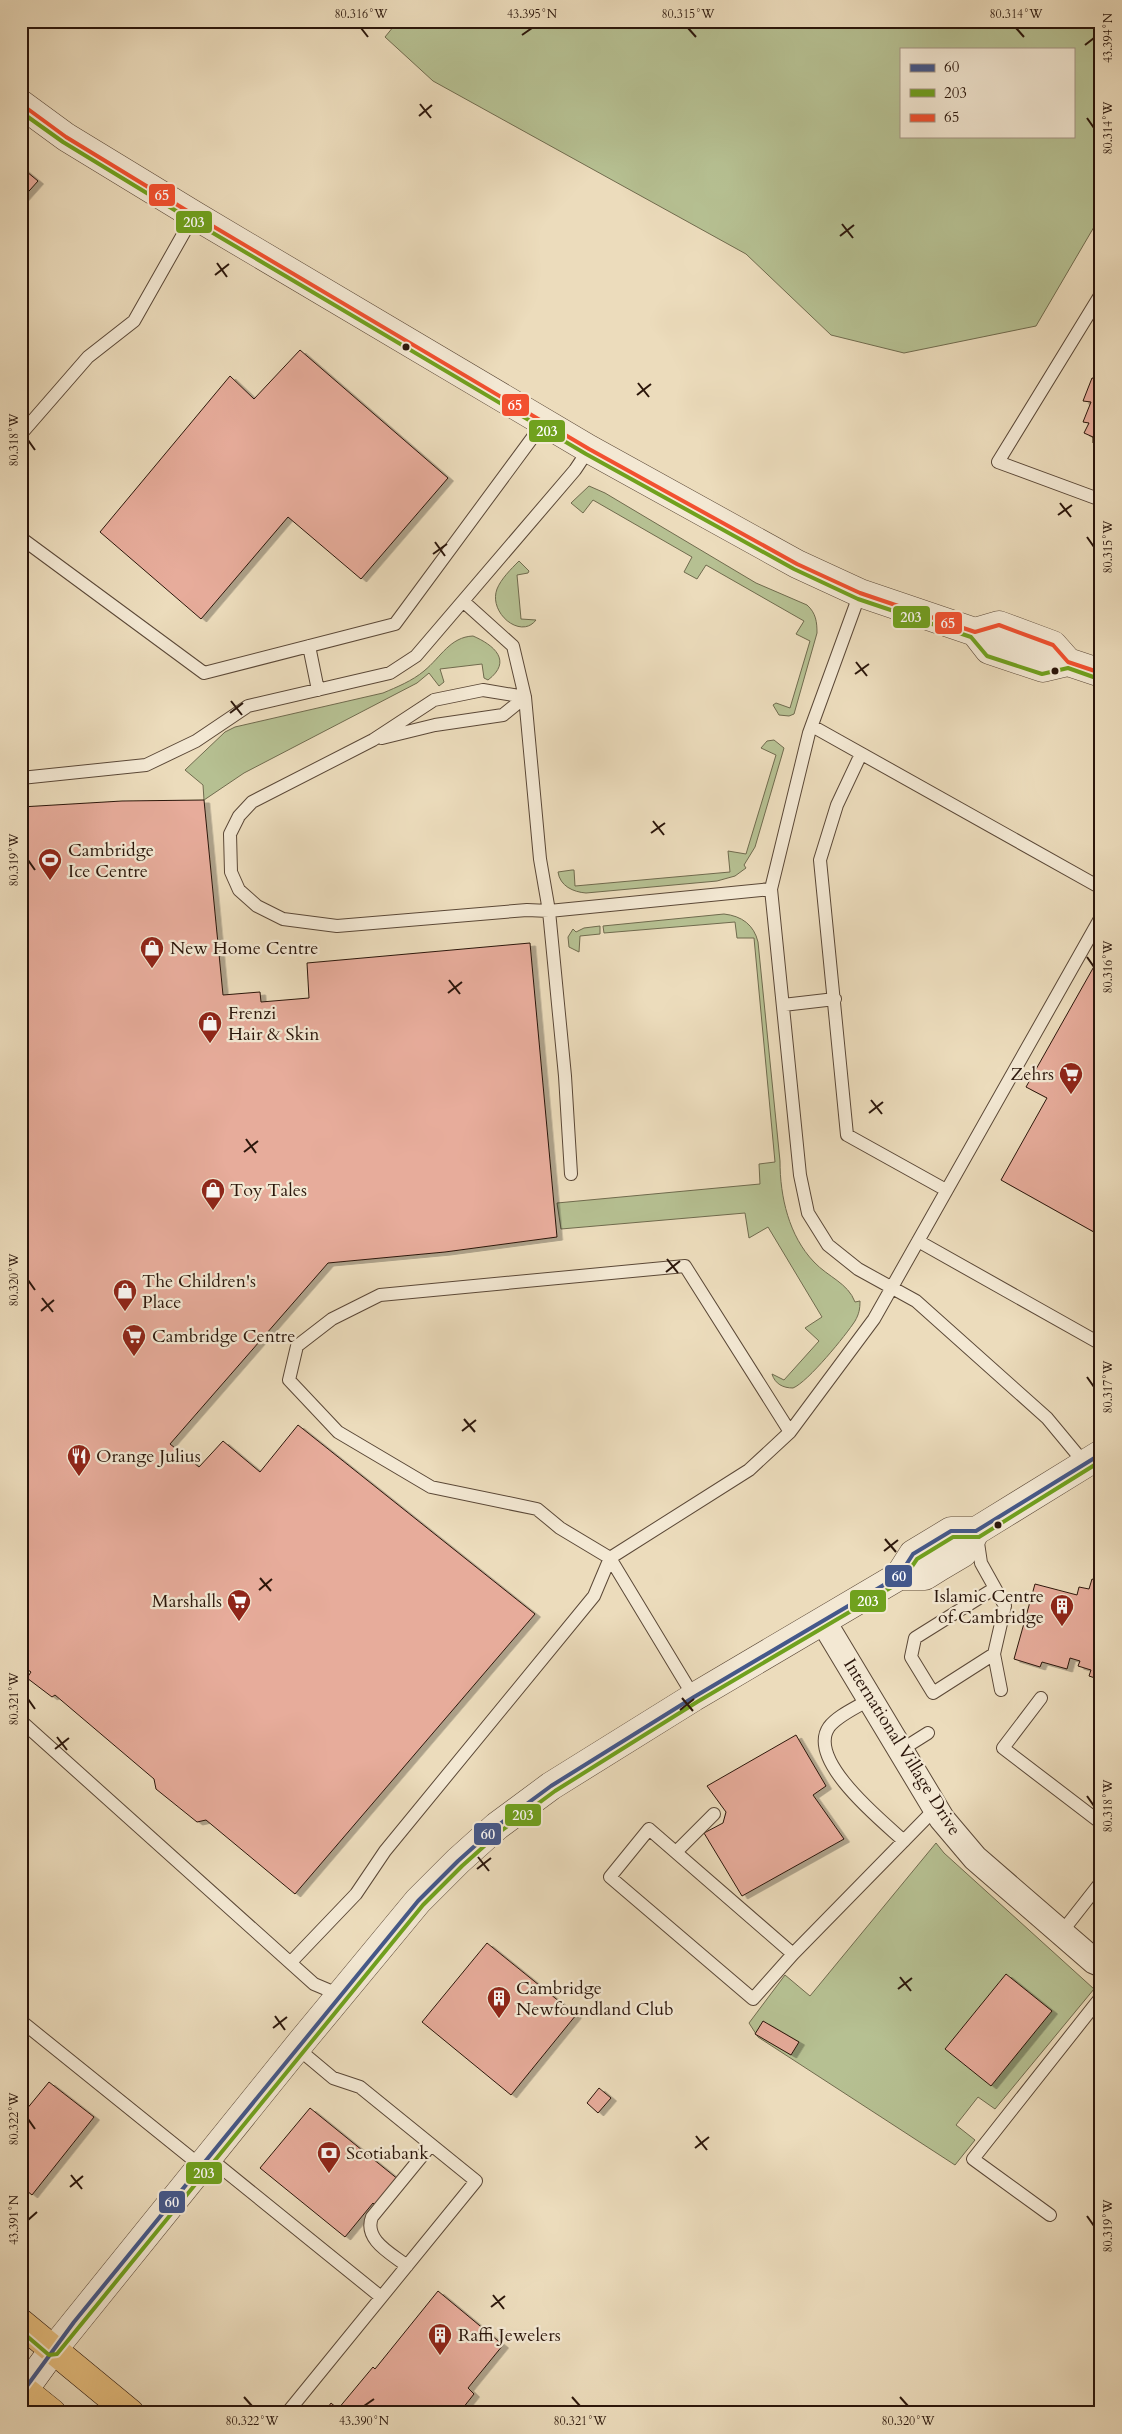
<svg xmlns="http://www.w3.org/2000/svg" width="1122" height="2434" viewBox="0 0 1122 2434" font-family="Cardo,serif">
<defs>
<filter id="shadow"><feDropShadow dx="5.5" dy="3" stdDeviation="0" flood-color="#0004"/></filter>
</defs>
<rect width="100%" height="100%" fill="#ecdcbc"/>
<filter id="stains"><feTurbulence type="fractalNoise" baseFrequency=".004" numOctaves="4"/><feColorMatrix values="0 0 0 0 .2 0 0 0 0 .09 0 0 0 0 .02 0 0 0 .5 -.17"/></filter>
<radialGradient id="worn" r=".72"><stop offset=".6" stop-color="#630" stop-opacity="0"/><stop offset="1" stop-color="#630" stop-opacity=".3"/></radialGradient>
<path fill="#b6c092" stroke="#706b4e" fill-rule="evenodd" d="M398,21h703v194l-65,111 -132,27 -73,-18 -85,-81 -313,-173 -48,-44zM901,49h172v87h-172z
M589,486l16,7 151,90 51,22c9,8 10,17 10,28l-23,81 -5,2 -10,-1 -6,-10 3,-2 14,5 20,-67 -14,-7 8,-13 -98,-56 -9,14 -13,-7 8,-15 -99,-57 -10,13 -12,-10z
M519,561l10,10 -1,2 -11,2 4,44 15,1c-15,20 -48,-7 -39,-31 4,-10 14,-20 22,-28z
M473,636c21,9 40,25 15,44l-4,-2 -2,-14 -42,5 4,13 -5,4 -10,-13 -12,10 -173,90 -40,27 -1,-15 -18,-15 40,-38 10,-5 148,-34c14,-6 29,-12 41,-22 17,-14 26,-34 49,-35z
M774,740l10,8 -29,99 -11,18 2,3 -11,8 -18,5 -131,12c-13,-1 -26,-7 -28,-21l14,-2h2l1,16 155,-14 -2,-21 18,3 30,-99 -15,-7 6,-7z
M724,914c18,2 30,11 34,28l22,219c0,36 9,75 34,101 14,15 34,21 41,40l5,-1c0,8 -1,13 -5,20 -9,14 -47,61 -62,67 -10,0 -18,-4 -21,-14l12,6 35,-39 -14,-13 17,-11 -54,-90 -19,11 -4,-25 -184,16 -4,-26 203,-19 -1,-20 16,-2 -21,-224h-17l-2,-16 -131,11 -1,-7z
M600,926v8l-20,2 -1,16 -10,-5 -1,-10 5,-8 3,3 8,-4z
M936,1843l8,10 150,136 -99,120 -17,-12 -22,28 19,15 -20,25 -197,-128 -9,-14 36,-48 25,21z"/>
<path fill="#e7ac9b" stroke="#2b160b" filter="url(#shadow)" d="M21,167l17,14 -17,19z
M300,350l148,128 -87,101 -73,-62 -87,102 -101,-87 130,-156 24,23z
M1101,373v70h-8v-6l-9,-4 5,-10 -6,-1 8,-20 -8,-1 9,-23 6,1z
M204,800l19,195 37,-3 1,10 48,-4 -2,-35 223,-20 27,294 -112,15 -117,11 -158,181 29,23 24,-26 37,31 38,-47 237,189 -240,280 -89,-74 -9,2 -41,-33 -2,-10 -99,-84 -3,2 -25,-19 4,-6 -10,-7v-858l101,-6z
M1101,954v282l-100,-56 46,-82 -21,-11z
M1092,1579l9,3v98l-12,-4 2,-6 -13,-4 2,-5 -10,-3 -3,11 -25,-7 -2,5 -26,-8 21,-75 42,11 2,-8 10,2z
M796,1735l30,51 -13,9 31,44 -102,57 -38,-63 19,-10 3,-11 -19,-26z
M487,1943l89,72 -65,80 -89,-73z
M1006,1974l46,37 -61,75 -46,-37z
M763,2021l36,21 -8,13 -36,-21z
M49,2082l45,35 -62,78 -11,-9v-70z
M599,2088l12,10 -13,15 -11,-10z
M310,2108l89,72 -22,27 -4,-4 -28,34 -85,-69z
M438,2291l65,54 -35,43 6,6 -15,19h-135l7,-10 7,6 35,-42 2,2z"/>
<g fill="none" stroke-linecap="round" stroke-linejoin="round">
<g stroke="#5b4837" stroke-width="14">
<path id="service" d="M1101,294l-103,168 103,38
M21,434l67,-77 46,-36 60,-106
M21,538l183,135 191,-49 149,-202
M860,593l-51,140 -38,156 29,286 8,38 20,32 30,24 58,32 131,117 39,47
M464,602l49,44 12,51 15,162 9,52 16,165 6,98
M309,646l9,44
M525,697l-42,-7 -49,10 -61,40 -121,62 -13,14 -9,18 1,38 8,18 18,16 26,13 54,7 190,-16 22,1 222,-22
M812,726l289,162
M382,738l53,-13 68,-10 22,-18
M861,754l-24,51 -17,55 27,275 99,55
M21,778l125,-13 50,-24 52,-35 142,-33 26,-17 159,-186 14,-21
M783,1005l52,-6
M918,1241l183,103
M977,1536l4,27 24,43 -11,48 7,36
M994,1654l-61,39 -22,-36 4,-19 80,-50
M694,1697l-84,-139 -50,-30 -23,-19 -106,-22 -93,-55 -49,-52 8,-34 35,-27 48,-24 305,-29 105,166
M1041,1698l-38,50 98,75
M870,1699c-12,8 -32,16 -41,28 -23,33 53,94 75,114
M21,1721l293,263 26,11
M901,1750l27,-17
M676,1852l38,-38
M1061,1933l40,-51
M793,1954l-40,45 -143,-122 39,-48 144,125 143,-146
M291,1962l65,-68 29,-43 209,-255 16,-38 139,-88 41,-38 84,-113 227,-402
M21,2021l180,145
M208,2157l173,140
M1050,2215l-77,-56 128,-162
M407,2266c-15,-12 -44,-26 -35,-49l59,-72
M287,2413l189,-232 -116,-94 -27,-9 -37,-31"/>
</g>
<g stroke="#5b4837" stroke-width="27">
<path id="minor" d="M823,1621l119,198 33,39 119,103 7,3"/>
</g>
<g stroke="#5b4837" stroke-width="29">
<path id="tertiary" d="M21,104l45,33 128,78 395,234 208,115 63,29 115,39 14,18 54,18 25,-6
M975,632l24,-7 54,20 15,17 33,11
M899,1576h26l16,-10 22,-13 13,-22
M53,2350l250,-310 115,-139 40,-40 39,-35 54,-40 143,-89 205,-121 14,-22 38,-23h25l125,-77"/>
</g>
<g stroke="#2b160b" stroke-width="29">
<path id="secondary" d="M24,2390l29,-40"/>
</g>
<g stroke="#2b160b" stroke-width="29">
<path id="primary" d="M21,2323l109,90
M21,2388l31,25"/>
</g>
<use href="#service" stroke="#f3e8d3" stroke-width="12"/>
<use href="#minor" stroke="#f3e8d3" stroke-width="25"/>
<use href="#tertiary" stroke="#f3e8d3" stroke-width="28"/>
<use href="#secondary" stroke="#f3e8d3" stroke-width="28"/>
<use href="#primary" stroke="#e6be7e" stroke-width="28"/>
<g stroke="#f3e8d3" stroke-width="8">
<path id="bus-1" d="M21,2388l3,2 50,-68 344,-421 40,-40 39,-35 54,-40 143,-89 205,-121 14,-22 38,-23h25l125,-77"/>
</g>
<g stroke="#f3e8d3" stroke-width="8">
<path id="bus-2" d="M21,112l42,30 128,78 395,234 208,115 64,30 113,38 16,19 55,18 26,-6 31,11
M21,2331l28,24 8,-1 366,-449 39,-39 39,-35 54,-40 142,-89 205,-121 15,-22 36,-22h26l122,-76"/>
</g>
<g stroke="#f3e8d3" stroke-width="8">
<path id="bus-3" d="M21,104l45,33 128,78 395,234 208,115 63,29 115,39 24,-7 54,20 15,17 33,11"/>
</g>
<use href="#bus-1" stroke="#44588a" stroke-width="4"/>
<use href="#bus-2" stroke="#70a11e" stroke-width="4"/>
<use href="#bus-3" stroke="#f25030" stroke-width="4"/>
</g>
<path fill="none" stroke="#2b160b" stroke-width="2" d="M361,28l7,9M688,28l8,9M1016,28l8,9M522,35l10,-7M1085,45l9,-7M420,104l11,14M419,116l13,-11M1087,118l7,10M842,224l11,14M840,236l14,-11M217,263l10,14M215,275l14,-11M638,383l11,14M637,395l14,-11M28,440l7,10M1060,503l11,14M1058,515l14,-10M1087,537l7,10M435,542l10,14M433,554l14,-10M856,662l11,14M855,674l14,-10M231,701l11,14M230,713l13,-10M653,821l11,14M651,833l14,-10M28,860l7,10M1087,957l7,10M449,980l11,14M448,993l14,-11M871,1100l11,14M869,1113l14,-11M246,1139l10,14M244,1152l14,-11M667,1259l11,14M666,1272l14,-11M28,1280l7,10M42,1298l11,14M41,1311l13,-11M1087,1377l7,10M464,1419l11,13M462,1431l14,-11M885,1539l11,13M884,1551l14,-11M260,1578l11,13M259,1590l13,-11M682,1698l11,13M28,1699l7,10M680,1710l14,-11M57,1737l10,13M55,1749l14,-11M1087,1796l7,10M478,1857l11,14M477,1869l14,-11M900,1977l11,14M898,1989l14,-11M275,2016l10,14M273,2028l14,-11M28,2119l7,10M696,2136l11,14M695,2148l14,-11M71,2175l11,14M70,2187l13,-11M1087,2216l7,10M28,2220l9,-8M493,2295l11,14M491,2307l14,-11M244,2397l8,9M572,2397l8,9M900,2397l8,9M364,2406l10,-7"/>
<defs>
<g id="stadium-pin" transform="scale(1.25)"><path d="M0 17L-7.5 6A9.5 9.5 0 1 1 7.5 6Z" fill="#8f2418" stroke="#f3e8d3"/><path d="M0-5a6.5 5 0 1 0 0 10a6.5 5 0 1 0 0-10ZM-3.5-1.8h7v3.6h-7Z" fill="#fff"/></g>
<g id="shop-pin" transform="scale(1.25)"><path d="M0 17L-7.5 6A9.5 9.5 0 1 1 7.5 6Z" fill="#8f2418" stroke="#f3e8d3"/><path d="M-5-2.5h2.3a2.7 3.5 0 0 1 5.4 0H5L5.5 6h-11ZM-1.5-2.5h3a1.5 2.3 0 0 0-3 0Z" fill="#fff"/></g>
<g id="supermarket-pin" transform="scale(1.25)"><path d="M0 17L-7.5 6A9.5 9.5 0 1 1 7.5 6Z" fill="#8f2418" stroke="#f3e8d3"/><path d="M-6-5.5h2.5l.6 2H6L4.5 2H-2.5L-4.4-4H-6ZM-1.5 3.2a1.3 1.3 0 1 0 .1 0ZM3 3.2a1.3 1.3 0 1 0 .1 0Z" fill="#fff"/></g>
<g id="restaurant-pin" transform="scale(1.25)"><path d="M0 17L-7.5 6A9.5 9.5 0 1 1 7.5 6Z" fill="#8f2418" stroke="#f3e8d3"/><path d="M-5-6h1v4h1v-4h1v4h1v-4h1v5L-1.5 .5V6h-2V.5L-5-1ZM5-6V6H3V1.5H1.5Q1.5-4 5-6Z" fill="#fff"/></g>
<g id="building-pin" transform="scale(1.25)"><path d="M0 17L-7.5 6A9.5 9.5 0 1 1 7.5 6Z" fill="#8f2418" stroke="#f3e8d3"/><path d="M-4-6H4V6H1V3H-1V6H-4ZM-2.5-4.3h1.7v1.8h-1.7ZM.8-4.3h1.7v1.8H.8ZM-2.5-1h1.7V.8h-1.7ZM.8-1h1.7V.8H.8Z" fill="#fff"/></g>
<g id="bank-pin" transform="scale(1.25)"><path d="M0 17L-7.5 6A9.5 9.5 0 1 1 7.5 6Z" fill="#8f2418" stroke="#f3e8d3"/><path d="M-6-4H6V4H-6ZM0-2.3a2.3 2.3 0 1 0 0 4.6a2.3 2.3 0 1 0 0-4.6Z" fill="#fff"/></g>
</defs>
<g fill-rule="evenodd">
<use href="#stadium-pin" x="50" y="860"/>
<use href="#shop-pin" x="152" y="948"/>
<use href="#shop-pin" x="210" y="1023"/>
<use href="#supermarket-pin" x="1071" y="1074"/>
<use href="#shop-pin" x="213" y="1190"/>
<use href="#shop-pin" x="125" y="1291"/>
<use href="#supermarket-pin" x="134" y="1336"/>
<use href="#restaurant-pin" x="79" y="1456"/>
<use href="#supermarket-pin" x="239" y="1601"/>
<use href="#building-pin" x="1062" y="1606"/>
<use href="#building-pin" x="499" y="1998"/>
<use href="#bank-pin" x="329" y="2153"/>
<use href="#building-pin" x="440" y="2335"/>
</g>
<g fill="#2b160b" stroke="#f3e8d3" stroke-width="2">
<circle cx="406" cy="347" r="4.5"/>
<circle cx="1055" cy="671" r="4.5"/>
<circle cx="998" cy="1525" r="4.5"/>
</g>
<g text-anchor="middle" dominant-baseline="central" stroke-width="4.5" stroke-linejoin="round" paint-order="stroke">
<g font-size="18" fill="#2b160b" stroke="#f3e8d3" text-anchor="start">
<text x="68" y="850">Cambridge<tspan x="68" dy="21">Ice Centre</tspan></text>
<text x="170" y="948">New Home Centre</text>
<text x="228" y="1013">Frenzi<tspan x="228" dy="21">Hair &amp; Skin</tspan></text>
<text x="1054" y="1074" text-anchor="end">Zehrs</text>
<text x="230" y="1190">Toy Tales</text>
<text x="142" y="1281">The Children's<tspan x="142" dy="21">Place</tspan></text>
<text x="152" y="1336">Cambridge Centre</text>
<text x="96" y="1456">Orange Julius</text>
<text x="1044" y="1596" text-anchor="end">Islamic Centre<tspan x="1044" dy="21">of Cambridge</tspan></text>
<text x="222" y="1601" text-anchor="end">Marshalls</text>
<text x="516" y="1988">Cambridge<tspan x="516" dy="21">Newfoundland Club</tspan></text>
<text x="346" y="2153">Scotiabank</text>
<text x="458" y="2335">Raffi Jewelers</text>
</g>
<g font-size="18" fill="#2b160b" stroke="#f3e8d3">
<text transform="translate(902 1747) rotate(58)">International Village Drive</text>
</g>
</g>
<g stroke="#f3e8d3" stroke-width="2">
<rect x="148" y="183" width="28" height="24" rx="5" fill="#f25030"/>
<rect x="175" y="210" width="38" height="24" rx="5" fill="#70a11e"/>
<rect x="501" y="393" width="29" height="24" rx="5" fill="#f25030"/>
<rect x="528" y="419" width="38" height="24" rx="5" fill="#70a11e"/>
<rect x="892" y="605" width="39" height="24" rx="5" fill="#70a11e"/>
<rect x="934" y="611" width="29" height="24" rx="5" fill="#f25030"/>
<rect x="884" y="1564" width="29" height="24" rx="5" fill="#44588a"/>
<rect x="849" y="1589" width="38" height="24" rx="5" fill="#70a11e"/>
<rect x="504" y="1803" width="38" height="24" rx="5" fill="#70a11e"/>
<rect x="473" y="1822" width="29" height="24" rx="5" fill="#44588a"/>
<rect x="185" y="2161" width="38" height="24" rx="5" fill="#70a11e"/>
<rect x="158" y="2190" width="28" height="24" rx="5" fill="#44588a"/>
</g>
<g font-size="14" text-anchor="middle" font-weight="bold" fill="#fff">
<text x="162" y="200">65</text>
<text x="194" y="227">203</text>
<text x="515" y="410">65</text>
<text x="547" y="436">203</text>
<text x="911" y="622">203</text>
<text x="948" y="628">65</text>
<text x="899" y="1581">60</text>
<text x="868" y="1606">203</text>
<text x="523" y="1820">203</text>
<text x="488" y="1839">60</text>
<text x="204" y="2178">203</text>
<text x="172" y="2207">60</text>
</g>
<rect width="1122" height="2434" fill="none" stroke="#ecdcbc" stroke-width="55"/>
<rect x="900" y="48" width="175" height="90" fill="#f3e8d3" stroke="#a39483"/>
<rect x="910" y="64" width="25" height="8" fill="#44588a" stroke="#a39483"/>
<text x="944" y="72" font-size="15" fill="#2b160b">60</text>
<rect x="910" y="89" width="25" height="8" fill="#70a11e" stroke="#a39483"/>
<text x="944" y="98" font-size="15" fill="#2b160b">203</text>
<rect x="910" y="114" width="25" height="8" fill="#f25030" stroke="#a39483"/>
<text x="944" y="122" font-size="15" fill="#2b160b">65</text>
<rect x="28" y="28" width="1066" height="2378" fill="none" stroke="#2b160b" stroke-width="2"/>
<g font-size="12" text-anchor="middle" fill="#2b160b">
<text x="361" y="18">80.316°W</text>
<text x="532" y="18">43.395°N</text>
<text x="688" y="18">80.315°W</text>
<text x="1016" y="18">80.314°W</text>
<text transform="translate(1108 38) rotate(-90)" y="4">43.394°N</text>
<text transform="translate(1108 128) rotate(-90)" y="4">80.314°W</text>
<text transform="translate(14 440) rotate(-90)" y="4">80.318°W</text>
<text transform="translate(1108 547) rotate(-90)" y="4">80.315°W</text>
<text transform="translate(14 860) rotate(-90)" y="4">80.319°W</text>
<text transform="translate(1108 967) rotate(-90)" y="4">80.316°W</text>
<text transform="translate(14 1280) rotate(-90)" y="4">80.320°W</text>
<text transform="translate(1108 1387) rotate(-90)" y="4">80.317°W</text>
<text transform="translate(14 1699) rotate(-90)" y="4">80.321°W</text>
<text transform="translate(1108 1806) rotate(-90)" y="4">80.318°W</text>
<text transform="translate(14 2119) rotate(-90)" y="4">80.322°W</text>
<text transform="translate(14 2220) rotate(-90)" y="4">43.391°N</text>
<text transform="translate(1108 2226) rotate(-90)" y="4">80.319°W</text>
<text x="252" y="2425">80.322°W</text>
<text x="364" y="2425">43.390°N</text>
<text x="580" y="2425">80.321°W</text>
<text x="908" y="2425">80.320°W</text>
</g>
<rect width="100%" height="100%" filter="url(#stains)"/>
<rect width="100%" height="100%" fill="url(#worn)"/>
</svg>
